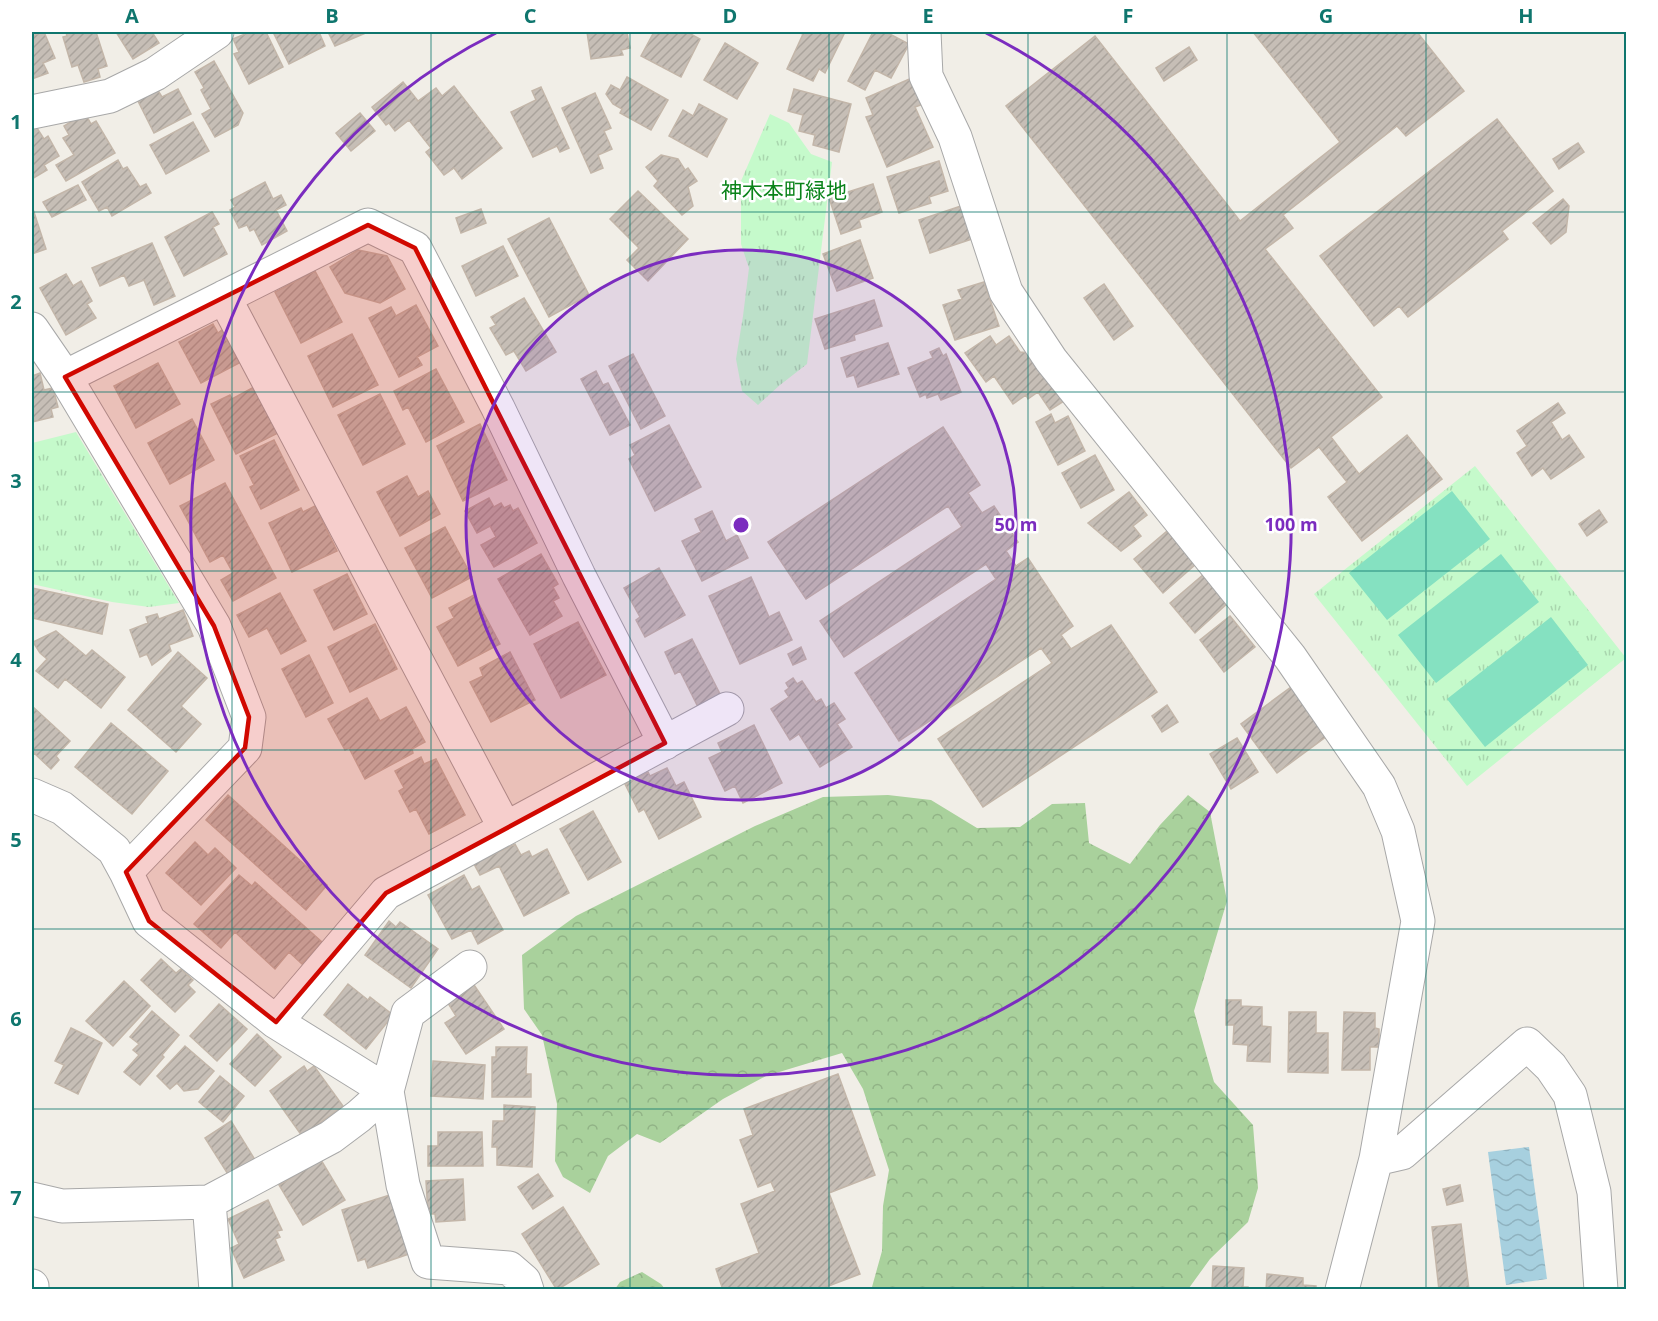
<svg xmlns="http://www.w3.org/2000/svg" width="1658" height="1321" viewBox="0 0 1658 1321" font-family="'Open Sans','Noto Sans JP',sans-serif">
<defs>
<pattern id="forest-crowns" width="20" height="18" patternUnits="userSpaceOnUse" patternTransform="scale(1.5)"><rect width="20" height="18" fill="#a9d19c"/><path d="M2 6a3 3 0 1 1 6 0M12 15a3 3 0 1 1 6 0" fill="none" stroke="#91b386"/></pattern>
<pattern id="park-tufts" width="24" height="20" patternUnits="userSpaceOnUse" patternTransform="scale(1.5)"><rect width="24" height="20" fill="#c5facb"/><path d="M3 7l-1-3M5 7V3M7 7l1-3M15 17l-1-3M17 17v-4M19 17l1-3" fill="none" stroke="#a9d6ae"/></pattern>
<pattern id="water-waves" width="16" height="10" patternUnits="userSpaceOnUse" patternTransform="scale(1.5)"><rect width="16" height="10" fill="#a7d0df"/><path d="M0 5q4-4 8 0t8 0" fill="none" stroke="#8fb2bf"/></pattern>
<pattern id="building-hatch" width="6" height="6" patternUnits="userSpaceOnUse" patternTransform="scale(1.5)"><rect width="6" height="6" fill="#c6beb6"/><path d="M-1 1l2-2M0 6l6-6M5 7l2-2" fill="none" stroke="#aaa39c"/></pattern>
</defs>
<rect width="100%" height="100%" fill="#f1eee7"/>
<path fill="url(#forest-crowns)" d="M888,795l43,5 46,28 43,-1 32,-23 33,-1 4,40 41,21 30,-39 28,-30 22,17 17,89 -33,110 20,71 39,43 5,63 -10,34 -38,37 -21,29 -323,1 6,-2 10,-36 1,-45 6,-36 -26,-81 -21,-36 -76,23 -43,23 -63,44 -23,-9 -29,22 -18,37 -27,-16 -8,-16 2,-57 -15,-69 -18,-26 -2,-54 54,-39 179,-90 68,-29z
M642,1272l19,12 4,5h-50l5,-7z"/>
<path fill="url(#park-tufts)" d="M770,114l19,9 22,31 21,8 -25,202 -27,21 -22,20 -16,-14 -6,-32 7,-43 6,-48 -8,-24v-63z
M76,432l103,171 -30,4 -37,-5 -80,-18v-141z
M1475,466l151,192 -159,128 -153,-192z"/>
<path fill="#85e1c1" d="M1452,491l38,48 -103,81 -38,-47z
M1501,554l38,48 -103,81 -38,-48z
M1551,617l37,48 -103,82 -38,-48z"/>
<path fill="url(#water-waves)" d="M1529,1147l18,132 -41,6 -18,-133z"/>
<path fill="url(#building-hatch)" stroke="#c3b6a9" stroke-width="1.5" d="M42,32h2l11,26 -12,5 5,10 -16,6v-43z
M66,32h30l11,34 -9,3 2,8 -16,5 -6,-17 -6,2 -9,-30 4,-1z
M116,32h36l7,11 -26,16z
M250,32l8,1 8,-1 17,35 -34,17 -15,-30 5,-2 -6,-13z
M273,32h37l2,3 7,-3 6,14 -36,18z
M328,32h40l-33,14z
M587,32h45l-5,1 3,15 -9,2 2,5 -32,4z
M654,32h33l13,7 -19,38 -40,-21z
M797,32h48l-20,41 -6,-4 -6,12 -26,-12 16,-35z
M873,32h13l23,12 -18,34 -16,-8 -10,20 -17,-9z
M1253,32h164l47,59 -58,45 -9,-10 -114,89 10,13 -28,21 117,148 -51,40 28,37 48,-39 35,44 -80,62 -34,-44 19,-15 -28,-35 -28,21 -285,-362 89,-70 145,185 100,-79z
M725,43l33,20 -21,36 -33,-19z
M1189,47l8,13 -33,21 -8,-13z
M214,61l29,52 -5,12 -23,12 -13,-23 9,-5 -10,-19 3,-2 -9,-16z
M627,77l41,23 -17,30 -31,-17 2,-4 -9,-5 -7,-10 5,-9 9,5z
M914,77l12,26 -11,4 18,40 -46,20 -21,-50 7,-2 -7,-17z
M403,82l15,19 18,-13 6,8 12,-10 48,62 -40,31 -8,-11 -10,7 -18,-23 5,-4 -22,-28 -14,11 -6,-8 -3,2 -14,-18z
M541,87l28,61 -9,4 -3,-6 -24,11 -22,-45 25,-12 -4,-9z
M157,89l5,8 16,-8 13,25 -37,19 -17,-34z
M794,89l57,15 -12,48 -26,-7 2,-10 -16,-4 4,-16 -15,-4z
M595,93l16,35 -7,3 8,18 -14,6 5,13 -12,5 -29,-65z
M699,104l28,15 -20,38 -38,-21 14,-26 10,6z
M85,113l6,11 5,-3 19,32 -49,28 -10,-16 18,-10 -11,-17 6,-3 -5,-9z
M360,113l15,18 -24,20 -15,-18z
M1497,119l56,72 -51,40 6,8 -100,78 -9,-11 -25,20 -54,-70z
M193,122l16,29 -43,23 -16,-29z
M35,125l9,14 4,-3 11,20 -15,9 3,5 -15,9v-52z
M1578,143l6,9 -25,17 -6,-10z
M661,155l17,4 7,11 3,-2 9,13 -9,6 5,19 -11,9 -28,-29 4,-5 -12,-14z
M118,160l5,9 4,-2 13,20 6,-3 5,9 -39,23 -5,-9 -8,4 -17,-29z
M939,161l9,30 -19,6 2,6 -32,10 -12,-36z
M265,182l8,17 8,-4 5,10 -10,5 11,21 -25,14 -8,-16 -4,2 -3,-6 -8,3 -9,-18 5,-3 -4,-7z
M873,184l9,28 -23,8 2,7 -20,7 -12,-36z
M78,185l8,15 -34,17 -9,-15z
M638,191l50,48 -40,42 -21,-21 12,-12 -29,-29z
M1563,199l6,7 -3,26 -15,12 -18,-21z
M32,206l14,43 -14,5z
M961,206l11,33 -42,14 -11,-33z
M481,209l5,14 -25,10 -5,-15z
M212,212l7,12 -6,3 14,27 -43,22 -19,-39z
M549,218l40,77 -40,22 -41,-78z
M860,240l13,38 -36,13 -14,-37z
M152,243l23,53 -21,9 -10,-25 -15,6 -5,-11 -24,11 -8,-18z
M503,246l15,30 -42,20 -14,-30z
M358,250l29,6 18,33 -25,14 -35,-10 -15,-26z
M315,271l27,51 -41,21 -26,-51z
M66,274l7,12 8,-5 11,20 -5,3 9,14 -30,17 -26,-47z
M984,282l15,44 -44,14 -12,-35 19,-6 -4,-9z
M1104,284l29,42 -19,14 -30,-42z
M524,298l32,54 -30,19 -12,-20 -8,4 -16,-27 6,-3 -5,-8z
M874,300l8,26 -28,9 1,5 -30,9 -10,-30z
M416,305l22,41 -21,11 5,8 -23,12 -30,-59 22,-11 5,9z
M213,324l5,9 4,-3 5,11 4,-3 12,23 -42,22 -22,-41z
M352,334l26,51 -45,22 -25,-51z
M990,336l6,9 13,-9 11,16 11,1 33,48 -14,9 -12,-18 -10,7 -2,-4 -13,9 -19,-28 -8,6 -21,-29z
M888,343l11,31 -41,13 -4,-12 -7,2 -6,-19z
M939,348l4,8 3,-2 15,38 -20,8 -3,-6 -11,4 -1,-4 -6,3 -12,-29 25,-10 -3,-6z
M633,354l32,62 -24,13 -32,-63z
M158,363l22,41 -44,24 -22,-42z
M436,369l28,53 -38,20 -18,-35 -5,3 -9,-19z
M596,371l7,14 5,-2 22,42 -20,10 -29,-56z
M40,373l4,17 9,-2 5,19 -7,2 2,8 -21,5v-46z
M254,387l24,46 -42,21 -25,-50 19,-9 2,4z
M380,394l25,50 -42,21 -25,-50z
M1558,403l7,10 -14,9 11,18 7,-5 15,22 -33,22 -8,-11 -11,8 -15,-23 10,-7 -10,-15z
M1051,414l4,9 13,-7 17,35 -27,14 -22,-43z
M192,419l22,41 -44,24 -22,-41z
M480,424l27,56 -44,21 -26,-55z
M669,425l32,62 -46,24 -26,-52 6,-4 -5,-10z
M943,427l37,58 -12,8 14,20 12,-7 24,36 -12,9 10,15 12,-8 45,68 -12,9 10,14 40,-24 46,67 -174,115 -45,-68 114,-76 -11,-15 -142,93 -44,-68 141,-94 -10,-15 -142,93 -24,-36 142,-94 -14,-21 -142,93 -38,-57z
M274,440l25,50 -38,19 -11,-22 4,-2 -14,-29z
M1095,455l19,35 -33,18 -19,-35z
M407,476l11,21 10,-6 12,23 -40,22 -23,-44z
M225,483l51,95 -43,23 -12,-21 12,-7 -10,-18 -13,7 -30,-56z
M1129,492l18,23 -14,11 8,10 -20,15 -33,-28z
M489,498l5,9 7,-4 3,5 6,-3 3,6 5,-3 19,35 -43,24 -13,-22 15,-8 -6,-11 -13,7 -12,-22z
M315,506l22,45 -45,21 -23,-49 32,-15 2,4z
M1599,510l8,12 -20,14 -8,-12z
M712,511l14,30 11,-6 11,23 -46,23 -20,-40 19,-9 -6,-13z
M445,527l27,50 -40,21 -27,-50z
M1167,531l28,34 -32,28 -29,-34z
M541,554l17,30 -5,3 6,11 -6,3 9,15 -32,19 -32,-56z
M659,568l26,47 -40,22 -9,-17 4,-3 -16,-29z
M347,574l20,40 -33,16 -20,-40z
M1204,574l25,28 -34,31 -25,-30z
M751,577l18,40 10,-5 13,28 -52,24 -31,-68z
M32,588l76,16 -6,30 -70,-16z
M280,593l26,48 -25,13 -14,-26 -18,9 -12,-22z
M474,595l26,49 -42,22 -21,-39 17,-9 -5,-10z
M183,610l10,26 -24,9 2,6 -19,14 -5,-11 -7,3 -10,-27 18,-7 -2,-6 11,-3 2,5z
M1230,616l25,31 -31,25 -24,-32z
M578,622l28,53 -45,23 -27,-54z
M375,624l22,45 -47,23 -22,-45z
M56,631l30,25 6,-6 33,27 -24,31 -36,-29 -7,9 -22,-17 11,-12 -7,-6 -7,-11z
M692,639l29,57 -23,11 -18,-36 -5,3 -10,-22z
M801,647l5,12 -13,6 -5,-11z
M178,652l29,26 -26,28 20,18 -25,28 -48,-42z
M510,652l25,48 -44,22 -21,-40 13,-6 -3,-8z
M309,655l24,48 -27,14 -24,-48z
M793,678l4,6 5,-3 14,21 5,-3 5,9 8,-5 11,16 -8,5 15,23 -32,20 -21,-33 -9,6 -19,-31 18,-12 -4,-6 4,-3 -3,-5z
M1291,687l36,49 -50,37 -36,-49z
M367,698l13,23 26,-14 19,35 -13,7 1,4 -48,26 -16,-31 -4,2 -17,-31z
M1167,705l11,17 -16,10 -10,-16z
M32,706l38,35 -14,15 3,4 -8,9 -17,-16 -2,3z
M111,723l57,48 -36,43 -57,-47z
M754,725l28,58 -39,20 -8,-17 -10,5 -16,-33 13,-6 -4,-9z
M1237,738l21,34 -27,17 -21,-35z
M421,757l3,7 12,-5 29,56 -36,19 -13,-25 -6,3 -11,-21 5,-3 -9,-17z
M667,768l9,18 8,-4 17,35 -42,22 -15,-30 -5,3 -14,-28 23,-12 2,4z
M228,795l99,90 -21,25 -100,-90z
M593,811l28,51 -33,18 -28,-51z
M195,842l13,13 7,-7 21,20 -35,37 -35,-32z
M515,844l6,11 8,-4 3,6 15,-8 22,44 -45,23 -25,-50 -19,9 -6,-11z
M239,875l13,11 3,-4 67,60 -20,22 -13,-12 -14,17 -40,-37 -14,16 -27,-24z
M464,875l8,15 7,-4 24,44 -25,14 -7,-14 -19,9 -24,-44z
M389,921l7,6 4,-5 38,27 -27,39 -46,-33z
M161,959l15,14 5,-4 12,11 -5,5 7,7 -20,20 -34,-32z
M124,981l26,25 -37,40 -27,-25z
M472,982l32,47 -38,25 -21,-31 11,-7 -10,-16z
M348,984l20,16 2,-3 23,18 -27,34 -42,-34z
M1226,1000h15v6l21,1v19l9,1 -1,35 -23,-1 1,-16 -15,-1 1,-19h-8z
M219,1004l28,25 -30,32 -27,-25z
M152,1011l27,24 -17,20 2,2 -24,28 -16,-13 15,-17 -6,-5 6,-6 -9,-7z
M1289,1012h27v21h12v40l-40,-1z
M1344,1012l31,1v15l4,1v18h-9v23h-28z
M71,1028l31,15 -24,51 -23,-11 9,-18 -9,-4z
M257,1034l24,23 -26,29 -25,-22z
M185,1046l29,25 -16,18 -14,2 -7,-8 -7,6 -13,-13z
M496,1047h31l-1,27h5v23h-39v-40h4z
M433,1061l52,4 -2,34 -52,-3z
M304,1066l3,5 7,-5 29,40 -41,30 -32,-45z
M838,1074l37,101 -46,18 31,81 -42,16h-95l-7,-21 43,-16 -18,-49 34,-13 -4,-9 -13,5 -18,-47 13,-5 -9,-26z
M220,1076l24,20 -21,26 -24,-20z
M504,1105l31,2 -3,60 -35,-2v-18h-5l1,-26h11z
M231,1121l26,42 -26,16 -26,-41z
M438,1132h44l1,34h-55v-20h10z
M321,1160l24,40 -42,25 -24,-40z
M538,1174l15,22 -20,13 -15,-22z
M463,1179l2,41 -29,2 -1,-8h-7l-2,-33z
M1460,1185l3,16 -16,4 -4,-16z
M390,1195l19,59 -41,14 -3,-9 -7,2 -16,-51z
M268,1200l14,30 -5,1 3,6 -5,2 9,21 -40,18 -13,-30 8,-4 -11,-25z
M563,1207l36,57 -42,26 -35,-56z
M1461,1224l8,66h-30l-7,-63z
M1213,1266l31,2 -1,19h5v3h-36z
M1267,1274l36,4v7l13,1v4h-50z"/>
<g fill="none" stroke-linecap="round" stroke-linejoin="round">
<g stroke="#a8a8a8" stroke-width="35">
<path id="minor" d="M924,32l2,44 29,61 51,155 45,68 239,297 89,129 19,45 20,90 -42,238 -34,131
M32,112l78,-16 45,-22 62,-42
M224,297l281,531
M32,329l33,48 149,249 35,91 -4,31 -119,124
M65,377l303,-152 47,23 83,160 81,168 86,167
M32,795l30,13 52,42 12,22 23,49 127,101 111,69 16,94 25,77 81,6 15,13 3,9
M276,1022l110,-129 341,-184
M1376,1159l26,-6 125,-109 24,23 19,28 24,97 7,98
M32,1199l30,7 147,-4 122,-65 28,-21 28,-25 21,-78 62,-46
M209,1202l7,88
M32,1286v4"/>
</g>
<use href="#minor" stroke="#fff" stroke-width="33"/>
</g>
<path fill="#d10800" fill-opacity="0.2" stroke="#d10800" stroke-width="4.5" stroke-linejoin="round" d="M368,225l47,23 250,495 -279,150 -110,129 -127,-101 -23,-49 119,-124 4,-31 -35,-91 -149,-249z"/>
<path fill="none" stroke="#0f766e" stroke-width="1.5" stroke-opacity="0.55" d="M232,32v1258M431,32v1258M630,32v1258M829,32v1258M1028,32v1258M1227,32v1258M1426,32v1258M32,212h1594M32,392h1594M32,571h1594M32,750h1594M32,929h1594M32,1109h1594"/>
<circle cx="741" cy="525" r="275" fill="#7b2cbf" fill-opacity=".12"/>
<g fill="none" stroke="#7b2cbf" stroke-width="3">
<circle cx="741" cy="525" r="275"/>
<path d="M986 33A550 550 0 1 1 496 33"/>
</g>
<g text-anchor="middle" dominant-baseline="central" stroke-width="5" stroke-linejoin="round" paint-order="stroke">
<g font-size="21" fill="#0a8319" stroke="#fff">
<text x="784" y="190">神木本町緑地</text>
</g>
</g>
<circle cx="741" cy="525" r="9" fill="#7b2cbf" stroke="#fff" stroke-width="3"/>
<g font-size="18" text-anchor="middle" font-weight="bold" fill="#7b2cbf" stroke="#fff" stroke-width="5" stroke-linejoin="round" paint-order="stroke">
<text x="1016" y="531">50 m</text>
<text x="1291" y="531">100 m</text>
</g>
<rect width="1658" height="1321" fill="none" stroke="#ffffff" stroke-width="66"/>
<rect x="33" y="33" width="1592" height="1255" fill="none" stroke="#0f766e" stroke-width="2"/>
<g font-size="20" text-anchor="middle" font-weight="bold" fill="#0f766e">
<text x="132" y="23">A</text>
<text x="332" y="23">B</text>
<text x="530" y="23">C</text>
<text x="730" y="23">D</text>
<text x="928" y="23">E</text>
<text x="1128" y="23">F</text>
<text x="1326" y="23">G</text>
<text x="1526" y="23">H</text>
<text x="16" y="129">1</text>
<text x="16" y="309">2</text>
<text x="16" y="488">3</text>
<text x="16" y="667">4</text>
<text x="16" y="847">5</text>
<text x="16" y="1026">6</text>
<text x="16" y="1205">7</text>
</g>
</svg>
